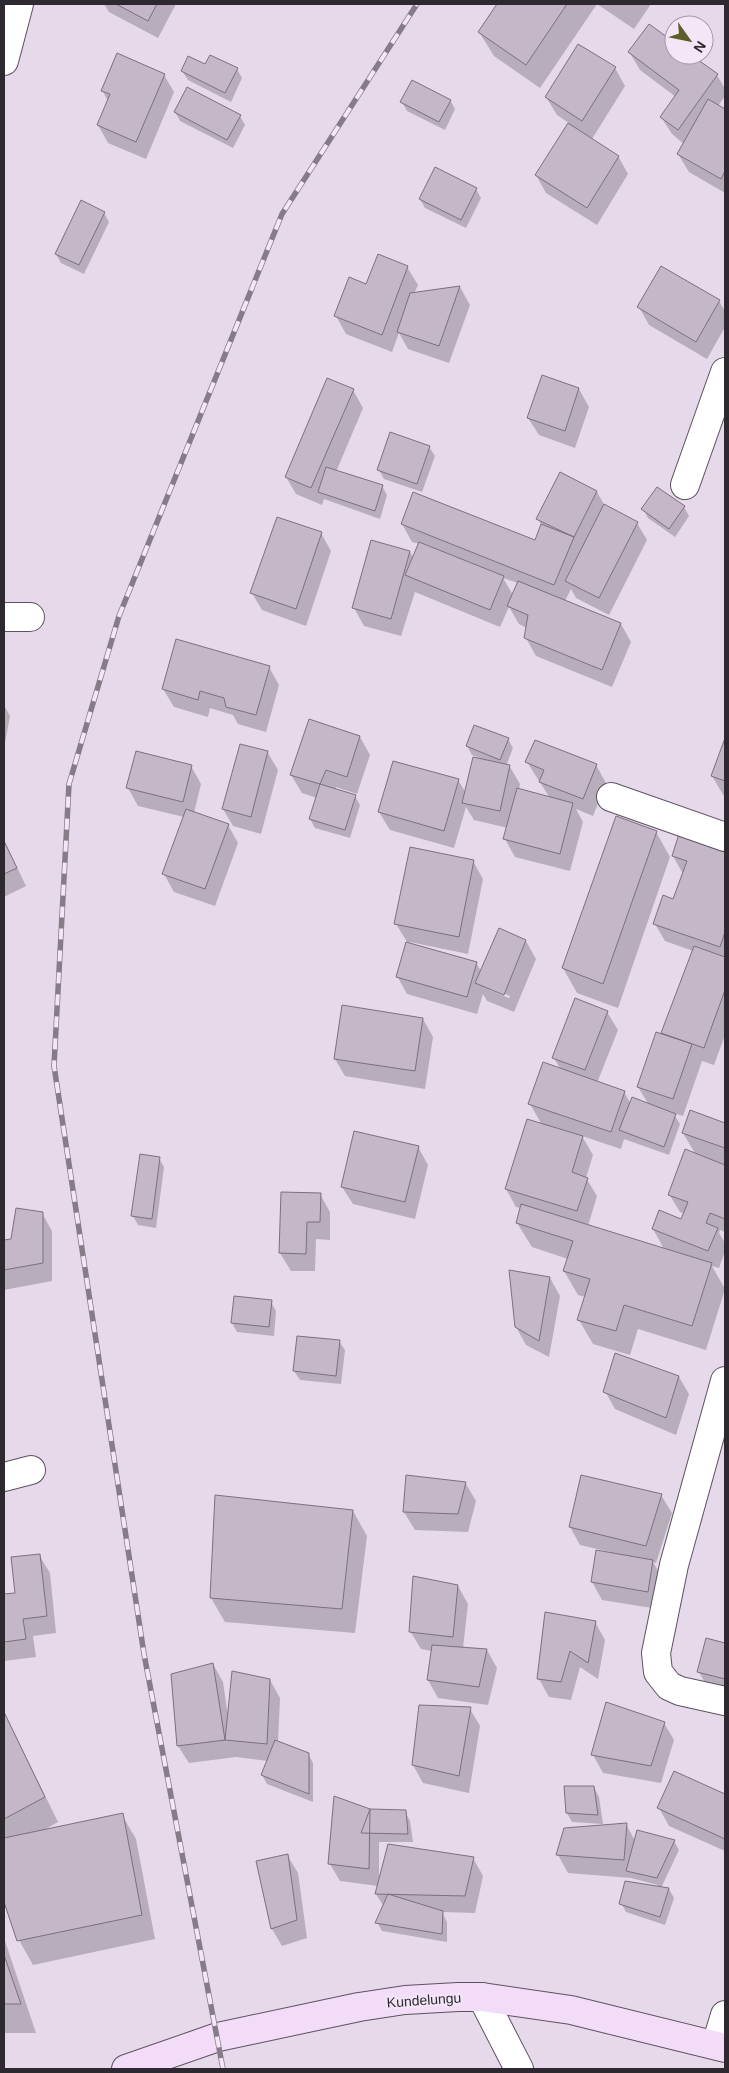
<svg xmlns="http://www.w3.org/2000/svg" width="729" height="2073" viewBox="0 0 729 2073" font-family="Arial,sans-serif">
<rect width="100%" height="100%" fill="#e6d9ea"/>
<path fill="#0003" fill-rule="evenodd" d="M104,4h72l-18,34 -49,-26z
M498,4h153l-17,25 -37,-25 -57,84 -46,-32 -15,-24z
M674,44v11h15l28,20 8,14v7l-7,10 7,4v83l-36,-21 -11,-18 6,-10 -12,-10 -11,-17 15,-20 -36,-27 -10,-17z
M615,68l10,18 -33,53 26,17 10,18 -31,51 -51,-32 -10,-18 33,-52 -12,-8 -11,-18z
M237,69l5,9 -11,24 -43,-22 -6,-9z
M164,75l10,17 -28,67 -38,-16 -10,-18 10,-24 -6,-11z
M450,100l5,9 -10,21 -38,-19 -5,-9z
M175,112l65,4 5,9 -12,23 -53,-27z
M476,189l5,9 -15,30 -41,-20 -5,-9z
M104,213l5,9 -25,52 -23,-11 -5,-9z
M407,267l11,18 -4,9 46,-7 10,18 -21,58 -41,-14 -9,-16 -7,19 -46,-18 -10,-18 31,-31z
M661,268l58,33 6,10v16l-18,32 -58,-34 -10,-18z
M579,389l10,18 -14,41 -36,-13 -11,-17z
M353,390l10,18 -27,64 46,14 5,9 -7,24 -56,-20 -2,6 -26,-11 -10,-17z
M429,447l6,9 -13,36 -38,-13 -5,-9z
M560,473l37,19 8,14 32,17 10,17 -38,75 -33,-17 -5,-9 -6,12 56,23 10,18 -19,45 -76,-31 -10,-18 1,-10 -8,-4 -10,-17 -9,20 -85,-35 -14,44 -37,-10 -10,-18 56,-56 4,7 6,-15 -8,-2 -10,-18 134,18 6,-16 -4,-7zM503,578l15,5 -5,12z
M684,507l5,9 -14,21 -27,-19 -5,-9z
M321,533l10,18 -25,75 -44,-16 -10,-17z
M269,667l10,18 -13,47 -28,-8 -5,-9 -23,-7 -2,9 -34,-10 -11,-18z
M4,705l6,11 -6,32z
M360,737l10,18 -13,39 -21,-7 -1,3 20,6 5,9 -10,33 -35,-10 -5,-9 7,-21 -15,-5 -11,-18z
M508,739l5,9 -7,18 4,1 10,17 -1,6 31,8 -23,-36 69,3 10,18 -13,33 -17,-7 7,13 -13,49 -55,-14 -10,-18 3,-11 -34,-8 -8,-13 -12,41 -64,-18 -11,-18 79,-32 8,13 14,-35 -8,-3 -5,-9z
M725,741v57l-13,-22z
M268,753l10,17 -17,64 -28,-8 -10,-17z
M191,766l10,18 -7,29 34,12 10,18 -23,63 -41,-14 -10,-18 20,-57 -46,-11 -10,-18z
M616,818l40,14 14,25 -52,151 -41,-15 -14,-25z
M679,836l46,16v183l-11,30 -12,-4 -19,55 -10,-3 7,11 -11,31 -45,-16 -3,10 -39,-13 11,19 -7,23 11,18 -9,30 76,23 -11,-20 7,-17 22,9 3,-7 -5,-2 -11,-18 27,-39 -13,-22 7,-21 35,12v108l-5,-2 -1,3 6,10v8l-6,17 -7,-2 13,23 -19,61 -68,-21 -8,26 -37,-11 -14,-24 7,-23 -8,-2 -14,-24 4,-12 -36,-12 -15,-24 4,-15 -5,-1 -10,-18 36,-64 -12,-21 31,-34 -7,-12 53,-46 11,18 -21,53 27,9 7,12 18,1 -11,-18 24,-52 31,-84 -28,-10 -10,-17 19,-24 9,-26 -10,-18z
M4,840l22,46 -22,11z
M473,861l10,18 -15,75 -58,-12 -1,2 67,19 5,8 18,-41 27,11 10,18 -22,53 -27,-11 -4,-7 -6,20 -70,-20 -10,-18 10,-34 -11,-18zM490,988l20,8 -1,2 -19,-8z
M423,1019l10,18 -8,52 -80,-13 -10,-17z
M418,1147l10,18 -13,54 -62,-15 -11,-17z
M159,1158l5,9 -8,61 -18,-3 -5,-9z
M320,1194l10,18v28l-14,-1 -1,32h-24l-11,-18z
M42,1213l10,18v50l-48,9v-49l8,-1z
M550,1278l10,18 -11,61 -23,-12 -10,-18z
M271,1302l5,9 -2,25 -37,-4 -5,-9z
M339,1341l6,9 -4,34 -41,-4 -6,-9z
M679,1377l10,17 -13,41 -61,-26 -10,-18z
M407,1477l59,7 10,17 -8,31 -53,-2 -11,-18z
M661,1495l11,18 -16,50 -3,-1 10,17 -5,30 -56,-9 -10,-18 18,-30 -30,-7 -10,-18z
M353,1511l14,25 -12,97 -130,-11 -14,-24z
M39,1555l11,18 6,60 -23,3 3,21 -32,4v-66l12,-1z
M458,1586l10,18 -5,44 24,2 10,18 -9,37 -50,-7 -10,-18 4,-29 -11,-2 -11,-18z
M595,1622l10,18 -7,39 -18,-12 -9,33 -22,-3 -10,-18z
M707,1639l18,5v42l-21,-5 -5,-9z
M213,1664l10,18 5,34 42,-36 10,18 -2,44 30,12 5,9v39l-46,-18 -5,-9 6,-14 -32,-4 -47,6 -11,-17z
M470,1709l10,17 -11,67 -46,-10 -10,-18z
M4,1712l54,110 -14,8 78,-15 14,24 19,100 -122,26 -14,-25 -15,-42z
M664,1723l10,17 -13,43 -58,-10 -10,-18z
M674,1772l51,24v55l-56,-25 -10,-18z
M594,1787l5,10 4,27 -31,-2 -5,-9z
M370,1810l35,2 5,9 3,21h-34v37l94,-21 10,18 -8,37 -33,-1 5,10v20l-65,-11 -5,-9 7,-15 -8,-13 2,-8 -38,-5 -10,-17z
M626,1824l9,17h39l5,9 -18,38 8,1 5,9 -9,27 -39,-13 -5,-9 37,-18 -27,-7 -63,-5 -10,-18z
M287,1855l11,18 9,65 -25,8 -10,-17z
M4,1938l32,95h-32z"/>
<path fill="#c4b7c7" stroke="#7c707f" d="M116,4h41l-9,17z
M497,4h70l-41,61 -48,-33z
M649,24l25,18v13h17l27,19 -40,56 -18,-13 19,-27 -51,-38z
M578,44l38,23 -34,54 -37,-24z
M117,53l48,21 -29,68 -39,-17 13,-31 -9,-3z
M210,55l28,13 -13,25 -44,-22 7,-15 17,8z
M412,80l39,20 -12,22 -39,-20z
M187,87l54,28 -14,25 -53,-28z
M708,99l17,10v62l-4,8 -44,-25z
M568,123l51,33 -32,52 -52,-33z
M435,167l42,21 -16,32 -42,-21z
M81,200l24,12 -26,53 -24,-11z
M378,254l30,12 -26,69 -48,-19 15,-39 17,7z
M661,266l59,34 -24,42 -59,-35z
M460,286l-21,60 -42,-14 13,-39z
M542,375l37,13 -14,43 -38,-13z
M327,378l27,11 -43,99 -26,-11z
M390,432l40,14 -13,38 -40,-14z
M326,467l57,18 -8,26 -57,-19z
M560,472l37,19 -23,46 -38,-18z
M657,487l28,19 -16,23 -28,-20z
M413,492l122,48 6,-16 33,13 -20,48 -153,-61z
M604,504l34,18 -39,76 -34,-17z
M277,517l45,15 -26,77 -46,-16z
M371,540l39,11 -19,68 -39,-11z
M419,542l85,34 -14,34 -85,-35z
M518,581l103,42 -19,47 -78,-32 4,-23 -21,-9z
M176,639l94,27 -14,49 -30,-8 -2,-9 -24,-7 -2,9 -36,-11z
M309,719l51,17 -13,41 -21,-7 -6,14 -30,-9z
M474,725l35,13 -9,22 -34,-14z
M725,738v43l-14,-5z
M535,740l62,24 -14,35 -44,-17 5,-12 -19,-8z
M240,744l28,7 -17,66 -29,-8z
M136,751l56,14 -9,37 -57,-14z
M473,757l37,8 -10,46 -38,-8z
M393,761l66,18 -15,52 -66,-19z
M320,784l36,11 -11,35 -36,-11z
M517,788l56,15 -13,51 -57,-15z
M186,809l43,15 -24,65 -43,-15z
M616,816l41,15 -54,153 -41,-16z
M679,834l46,16v82l-5,15 -67,-23 10,-29 10,4 14,-38 -15,-5z
M4,841l13,27 -13,6z
M410,847l64,13 -15,77 -65,-13z
M499,928l27,12 -22,55 -29,-12z
M406,942l71,20 -10,35 -71,-20z
M694,946l31,11v33l-21,58 -43,-15z
M575,998l33,13 -23,59 -33,-12z
M342,1005l81,13 -8,53 -81,-12z
M656,1032l36,12 -19,55 -36,-12z
M543,1062l82,29 -14,41 -83,-28z
M632,1097l44,17 -12,33 -45,-17z
M690,1110l35,13v25l-43,-15z
M527,1119l56,17 -11,36 16,6 -11,33 -72,-22z
M354,1131l65,15 -14,56 -64,-15z
M685,1149l40,16v54l-15,-6 -4,10 12,5 -10,23 -56,-22 7,-19 22,9 7,-17 -20,-7z
M140,1154l20,3 -8,62 -21,-3z
M281,1192l40,1 -1,29h-13l-1,32 -27,-1z
M521,1204l191,59 -20,63 -68,-21 -8,26 -39,-11 13,-41 -27,-8 10,-30 -57,-18z
M16,1208l27,4v51l-39,7v-30l7,-1z
M509,1270l41,7 -11,64 -24,-14z
M234,1296l38,4 -3,27 -38,-4z
M297,1336l43,4 -4,36 -43,-5z
M615,1353l64,23 -13,42 -63,-26z
M406,1475l60,7 -8,32 -55,-2z
M581,1475l81,19 -16,52 -77,-19z
M215,1495l138,15 -11,99 -132,-11z
M596,1550l57,10 -5,32 -57,-10z
M40,1554l7,62 -24,3 3,20 -22,3v-48l11,-1 -4,-36z
M413,1576l45,9 -5,52 -44,-5z
M545,1612l51,9 -8,42 -18,-12 -9,31 -24,-3z
M706,1638l19,5v36l-28,-7z
M432,1645l55,4 -8,38 -52,-7z
M213,1663l12,77 -48,6 -6,-72z
M232,1671l38,8 -3,65 -42,-4z
M606,1702l59,20 -14,44 -60,-11z
M419,1705l52,2 -12,69 -47,-11z
M4,1712l41,85 -41,22z
M275,1740l34,13v41l-48,-19z
M674,1771l51,23v45l-68,-31z
M564,1786h30l4,29 -32,-2z
M334,1796l36,13 -1,60 -41,-5z
M370,1809l36,1 2,24 -47,-1z
M123,1813l19,102 -125,26 -13,-39v-64z
M627,1823l-3,37 -68,-5 8,-27z
M637,1830l38,10 -18,38 -31,-7z
M388,1844l86,13 -9,39 -90,-2z
M288,1854l9,66 -26,9 -15,-68z
M625,1881l44,7 -9,29 -41,-13z
M388,1894l55,17 -1,23 -67,-11z
M4,1955l17,49h-17z"/>
<g fill="none" stroke-linecap="round" stroke-linejoin="round">
<g stroke="#5d5260" stroke-width="30">
<path id="street" d="M4,61l15,-57
M685,485l40,-113
M4,617h26
M611,797l114,40
M725,1381l-51,184 -18,88 2,19 11,14 11,5 45,10
M4,1477l27,-7
M482,1997l37,72
M716,2045l9,-30"/>
</g>
<g stroke="#5d5260" stroke-width="30">
<path id="secondary" d="M126,2069l92,-32 141,-30 46,-7 53,-3h24l89,13 154,38"/>
</g>
<use href="#street" stroke="#fff" stroke-width="28"/>
<use href="#secondary" stroke="#f2dcf8" stroke-width="28"/>
<g stroke="#857c88" stroke-width="5.5">
<path id="rail" d="M223,2069l-79,-415 -90,-588 15,-282 50,-168 163,-402 135,-210"/>
</g>
<use href="#rail" stroke="#f4e6f7" stroke-width="4" stroke-dasharray="11" stroke-linecap="butt"/>
</g>
<g text-anchor="middle" dominant-baseline="central" stroke-width="4" stroke-linejoin="round" paint-order="stroke">
<g font-size="14" fill="#2e2930" stroke="#f4e6f7">
<text transform="translate(424 2000) rotate(-4)">Kundelungu</text>
</g>
</g>
<rect width="729" height="2073" fill="none" stroke="#2e2930" stroke-width="10"/>
<g transform="translate(689 40) rotate(123)"><circle r="24" fill="#f4e6f7" stroke="#a59aa7"/>
<path d="M0-4L9 19L0 12L-9 19Z" fill="#5d5d2a"/>
<text y="-8" font-size="14" font-weight="bold" text-anchor="middle" fill="#2e2930">N</text>
</g>
</svg>
